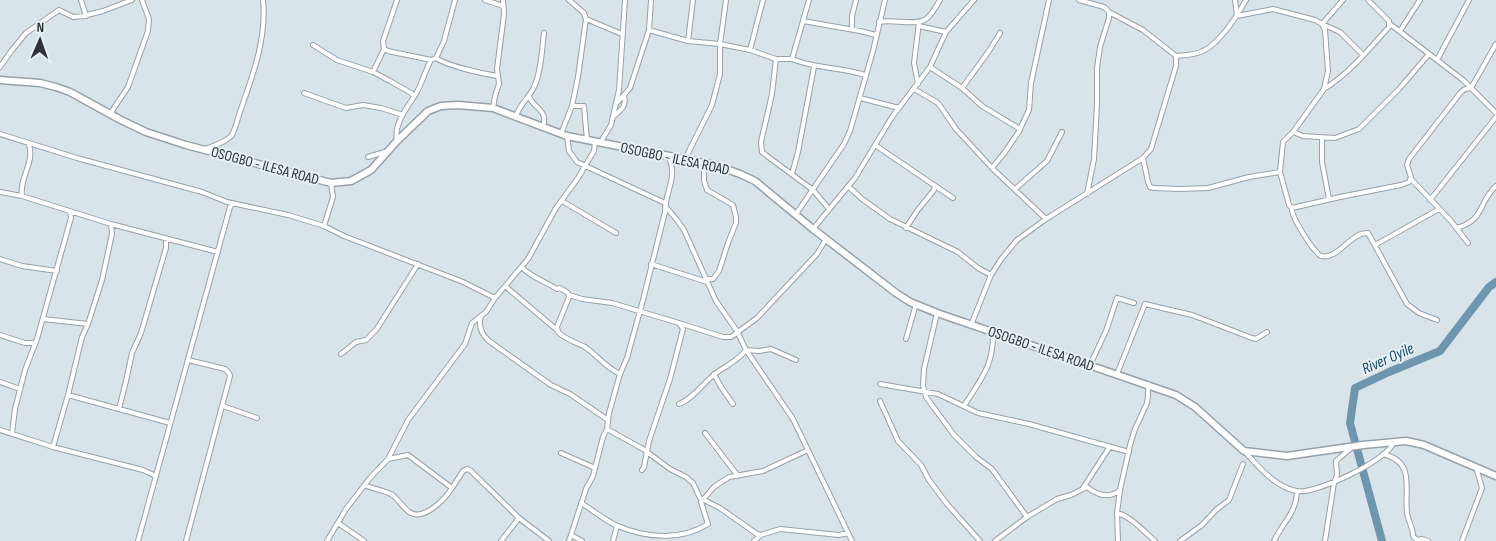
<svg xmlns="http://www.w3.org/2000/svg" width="1496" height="541" viewBox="0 0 1496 541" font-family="'Sofia Sans Condensed',sans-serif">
<rect width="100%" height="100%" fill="#d8e3ea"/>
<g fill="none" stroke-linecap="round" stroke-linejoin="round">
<path stroke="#6f96af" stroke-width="8" d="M1382,541l-32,-118 5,-35 34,-16 51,-21 49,-64 7,-5"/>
<g stroke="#98a1a8" stroke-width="6">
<path id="minor" d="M397,0l-14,41 1,8 4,2 43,9 5,-2 8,-17 11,-41
M485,0l18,6
M1079,0l25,7 5,5v6l-9,29 -3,21v36l-3,55 -7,35
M1235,0l2,16 36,-7 42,11 7,4 3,6 3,41 -4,18 -31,43 -10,10 -3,30 9,33 3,3 48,-11 61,-12 8,-3 2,-5 -4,-12 2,-6 52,-67 4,-3 6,-1 25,-44
M1343,0l-21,24 18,8 23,23
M87,15l16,-4 29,-11
M586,19l36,15
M803,21l57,10 16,4
M879,22c13,-3 37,4 47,-3 6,-4 10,-13 14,-19
M1390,24l73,56 33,33
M919,26l27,6
M852,29v-13l4,-16
M649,30l39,11 32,3 30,6 26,9h16l17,-59
M1400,31l20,-31
M688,41l5,-41
M313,45l24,15 36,12 17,9 21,12 3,3
M750,50l13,-50
M1176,56c9,-1 20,-1 27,-5 16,-7 35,-36 43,-51
M436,58c11,8 48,16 62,18
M776,59l-4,35 -11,48 1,10 5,4 46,34 16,19
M792,59c24,10 49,8 73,16
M1437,60l32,-60
M0,67l12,-17 14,-17 33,-23 14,7 13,-1 -5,-16
M930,67l32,21 20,18 38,23 9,-19 2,-27 18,-83
M373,72l11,-23
M918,84l-4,-21 5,-41
M962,88l27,-37 11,-18
M914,89l24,14 18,26 36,39 54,51
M1324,89c25,-15 46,-41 65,-62v-6l-21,-21
M304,93l42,15 17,-3 18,3 22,7
M529,97c7,13 19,13 14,30
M860,98l39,10
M616,104l14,-16 19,-58 2,-30
M572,106h12l3,34
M493,108l2,-12 4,-12 -2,-15 7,-55 -1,-14
M110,114l18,-27 20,-56 1,-12 -7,-19
M614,116c7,-6 13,-10 10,-20
M516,117c2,-11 13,-19 18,-30 7,-14 8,-38 10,-54
M1293,132l10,4 32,2 24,-9 40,-40 30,-35
M0,134l77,24 125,34 25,10 61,13 36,11 20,10 119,46 32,16
M561,134l11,-28 6,-29 8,-58 -2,-6 -15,-13
M567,136l2,15 8,11 88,41
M1322,138v24l7,37
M397,141c-4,-19 13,-36 21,-51 5,-10 8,-21 13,-30
M600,143l11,-18 8,-35 6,-90
M875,145l78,53
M205,149c8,-3 22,-7 27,-14 4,-8 6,-18 9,-26 12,-34 26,-72 22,-109
M368,157l17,-5
M1143,158l5,24 2,5 4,1 25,1 29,-1 41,-11 31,-5
M685,159l27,-54 8,-31v-30l6,-44
M704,163v18l3,9 26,15 3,12v6l-8,20 -9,28 -6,8h-6
M992,168l13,-16 15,-22
M792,174l6,-22 16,-85
M1411,179l40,42 17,22
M848,186l14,13 28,20 68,33 20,16 13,7
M1015,189l32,-28 15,-29
M0,192l22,4 89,28 107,28
M22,196c-3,-18 13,-34 7,-51
M1430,200l66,-83
M562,201l54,32
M665,206l12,14 7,10 32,71 21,30 9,19 47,69 59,122
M1292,208c-1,9 21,43 29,48 18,4 29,-24 47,-23l39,71 12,9 18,7
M796,214l48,-70 6,-13 23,-80 12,-51
M324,226l9,-29 -2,-14
M906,228l11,-17 17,-21 1,-4
M1456,228c29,-7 22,-26 40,-42
M813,229l42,-51 37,-61 38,-50 16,-35 28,-32
M1375,245l64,-36
M0,259l22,7 35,5
M651,264l56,18
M521,267c12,11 23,14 36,22l3,-1 8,5 1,4 -12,30 1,5c8,8 18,10 27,15 12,8 21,21 35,27l-11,39 -2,16 36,20 27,20 16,8 7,6 7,15 20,10 37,26 4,1 19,-6 59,6 9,-2
M505,286l52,44
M569,295l13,4 30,4 67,20 4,6 -13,50 -21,62 -5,26 -2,3
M937,313l-13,56 -1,17 3,11 28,38 22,22 16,12 35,48
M481,316c-3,10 0,18 8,25l62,44 19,9 38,26
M43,319l45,5
M679,323l44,14h8l26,-19 60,-64 9,-15
M971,325l20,-50 11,-17 15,-18 29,-21 97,-61 8,-9 25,-83v-10l-33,-26 -34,-18
M0,335l25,8h10
M906,339l10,-35
M341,354l15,-12 10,-2 10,-10 42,-66
M1090,365l16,-34 11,-33 17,5
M620,374l7,-16 16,-58 22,-88c0,-21 13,-34 4,-55
M714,374l7,13 12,17
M1117,374l28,-70 47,11 60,23 4,1 11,-7
M0,382l20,7
M880,384l58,10 40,19 51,11 100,28
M68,395l102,28
M880,401l18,40 23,24 8,15 18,24 33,37
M679,404c14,-5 24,-21 36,-30 10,-8 23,-13 31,-24l13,1 12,-2 25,11
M223,406l34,12
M964,406c17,-27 30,-41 29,-74
M119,409l7,-28 6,-28 9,-20 25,-85v-9
M0,430l53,17 90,23 13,6
M12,433l3,-24 10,-39 12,-31 32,-114 2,-7 -1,-6
M705,433l33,43
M53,447l15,-52 14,-58 6,-13 14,-44 10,-46 -1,-10
M1244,451c15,16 30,35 52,40 19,4 92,-31 98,-49
M561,453l34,15
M1383,454c33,8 21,34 24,59 1,8 6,14 6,23l4,4 5,-1 6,2
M388,459l20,-4 44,33 11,-17 4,-2 3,1 49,48 30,23
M364,485c9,4 19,5 27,9 8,5 12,15 20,19 14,7 34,-14 41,-25
M1083,488l26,-40
M581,503c12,7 24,18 37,23 28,12 63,15 90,-2l-7,-22 13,-15 15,-10 34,-6 45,-21
M1117,513c15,4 26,18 38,28
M338,523l26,18
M571,535l11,6
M138,541l92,-334 3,-4
M186,541l44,-165 -1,-3 -4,-4 -37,-9
M327,541l19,-32 24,-31 18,-19 20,-39 57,-76 7,-21 14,-11 9,-14 33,-39 28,-51 22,-30 16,-27 1,-9
M501,541l18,-23
M569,541l17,-52 7,-13 10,-39 4,-8
M613,541l4,-15
M754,541l7,-6
M995,541l32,-24 30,-18 14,-4 16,-8c10,8 22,12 33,3
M1118,541l-1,-28 3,-23 10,-45 5,-16 12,-26 1,-7v-12
M1180,541l22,-16 14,-15 13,-10 14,-36
M1274,541c9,-19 22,-27 23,-50
M1325,541l9,-58 3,-8 -1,-14 15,-13
M1462,541l20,-53 -6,-21"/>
</g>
<g stroke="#98a1a8" stroke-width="9">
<path id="primary" d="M0,80l40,3 16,4 14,5 51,28 25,12 40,13 145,38 20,-2 20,-11 26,-29 31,-30 13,-5 17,-1 35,3 74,28 148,29 25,9 15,7 58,48 83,64 14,9 27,11 239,82 19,12 49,44 43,5 76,-11 43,-4 18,4 72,31"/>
</g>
<use href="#minor" stroke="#fff" stroke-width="4"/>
<use href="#primary" stroke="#fff" stroke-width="6"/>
</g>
<g text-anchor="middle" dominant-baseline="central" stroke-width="4" stroke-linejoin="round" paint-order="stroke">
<g font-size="15" fill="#2f3336" stroke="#e5f0f7">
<text transform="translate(675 159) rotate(12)">OSOGBO - ILESA ROAD</text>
<text transform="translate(265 166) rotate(15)">OSOGBO - ILESA ROAD</text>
<text transform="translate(1041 349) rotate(19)">OSOGBO - ILESA ROAD</text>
</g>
<g font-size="16" font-style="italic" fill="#174864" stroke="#e5f0f7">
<text transform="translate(1388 359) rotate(-24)">River Oyile</text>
</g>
</g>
<g transform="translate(40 40) rotate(2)" stroke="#e5f0f7" stroke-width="4" paint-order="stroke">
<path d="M0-4L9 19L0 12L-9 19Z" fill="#2f3336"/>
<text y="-8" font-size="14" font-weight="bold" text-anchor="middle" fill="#2f3336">N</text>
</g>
</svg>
